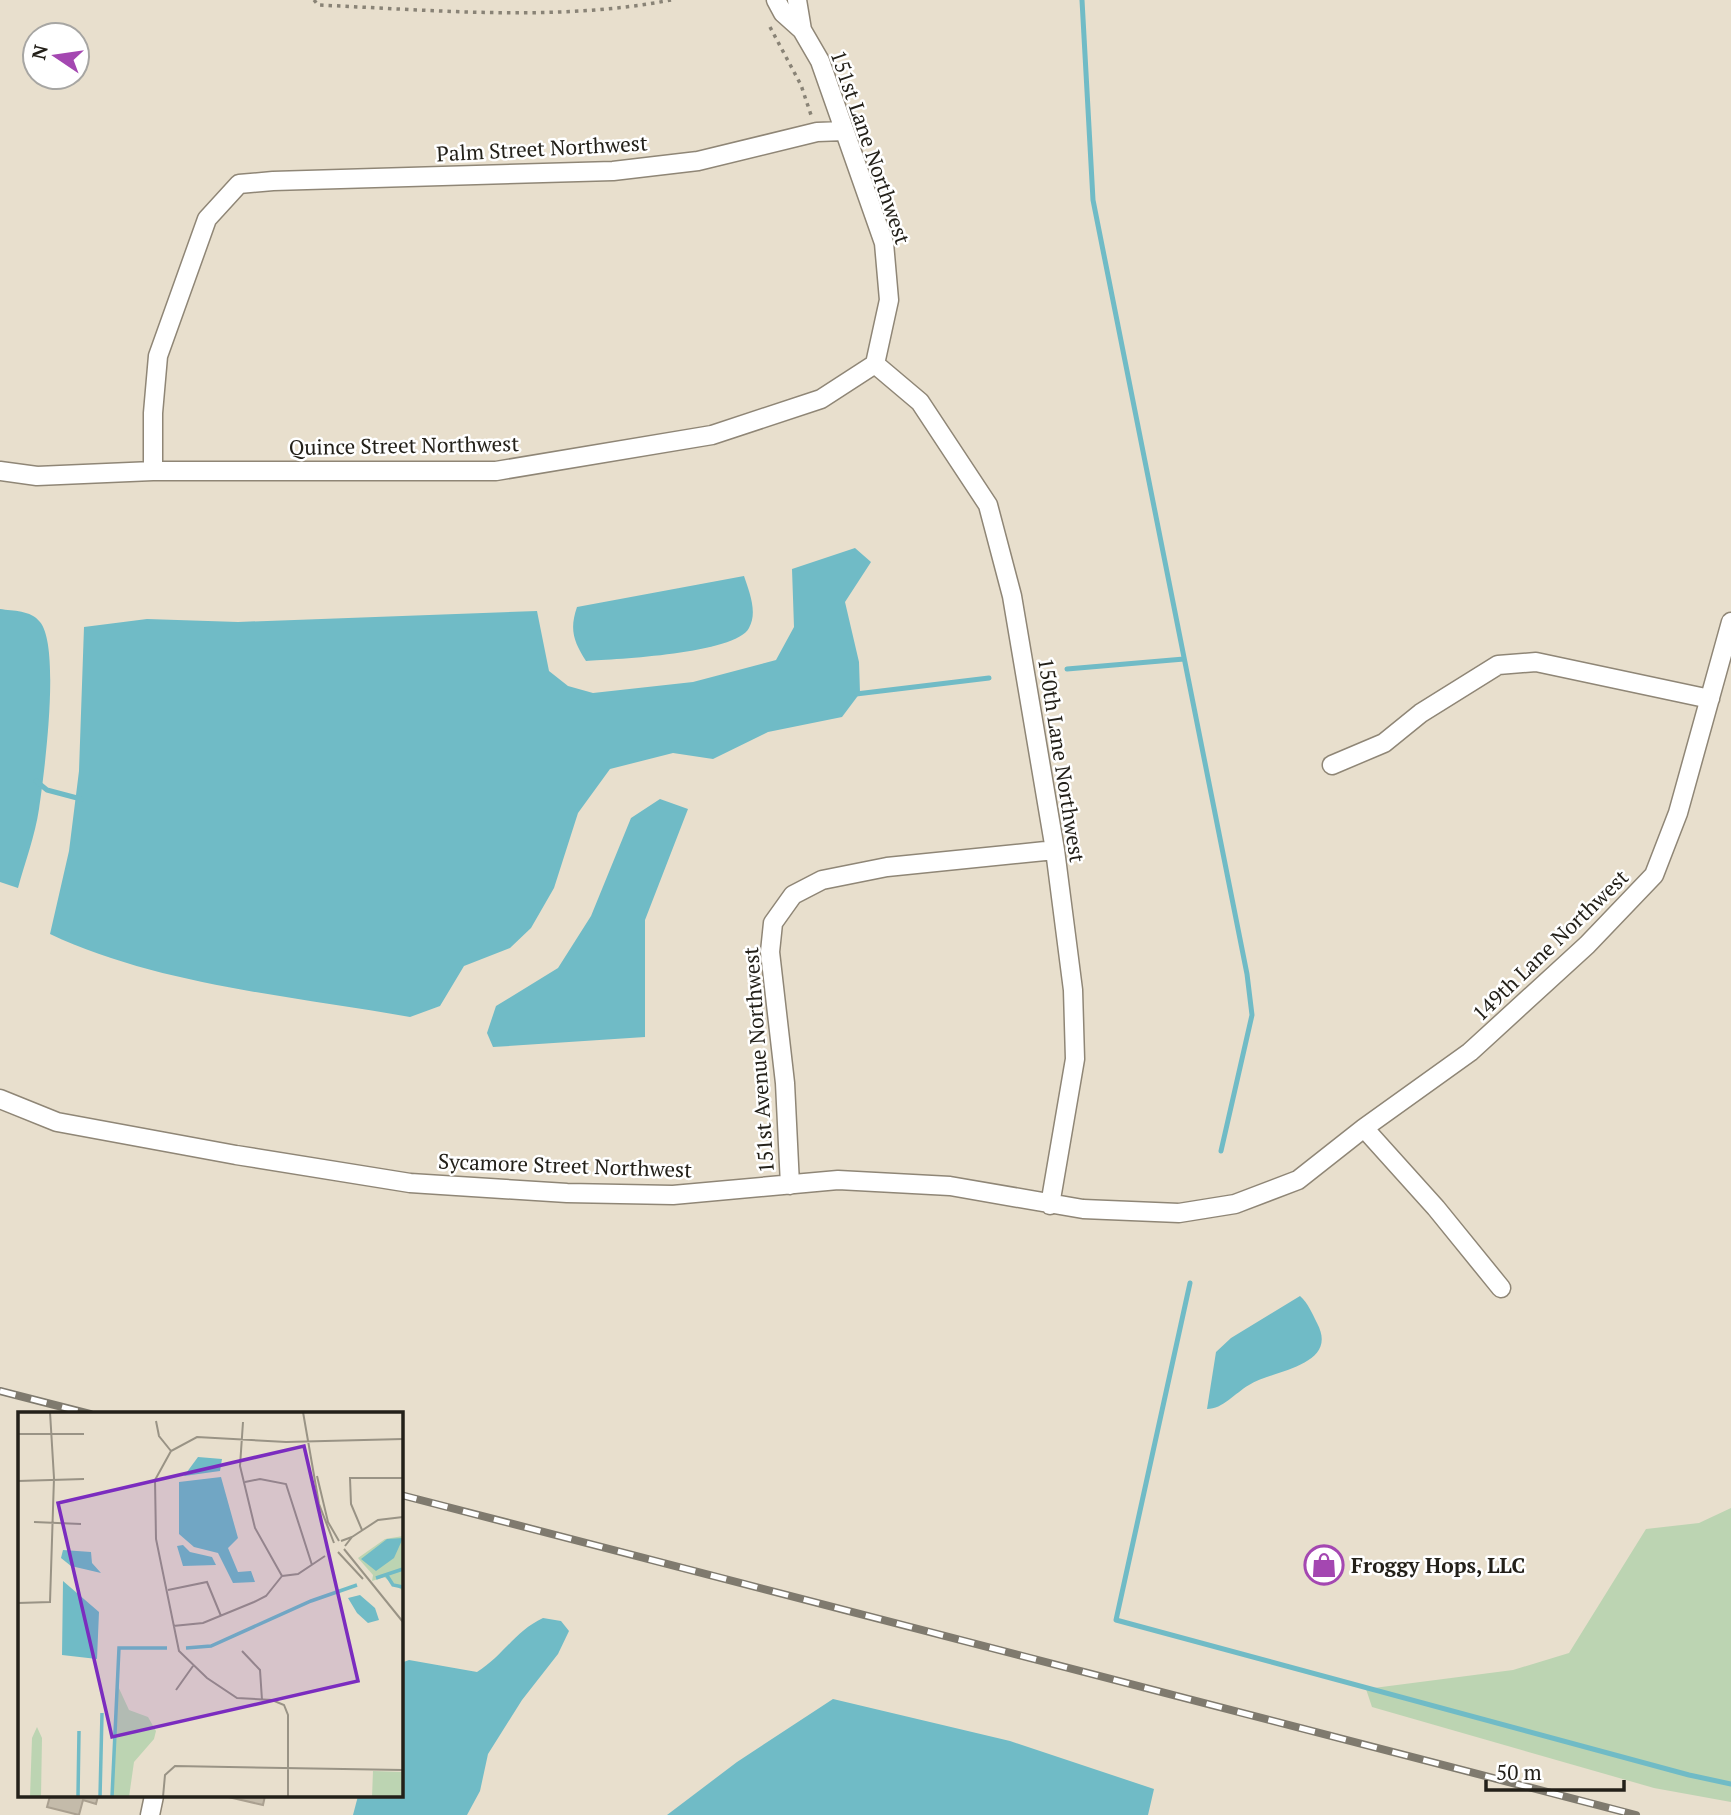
<svg xmlns="http://www.w3.org/2000/svg" width="1731" height="1815" viewBox="0 0 1731 1815" font-family="'PT Serif',serif">
<rect width="100%" height="100%" fill="#e8dfcd"/>
<path fill="#bcd4b2" d="M1731,1508v294l-77,-14 -282,-81 -6,-18 147,-19 56,-17 77,-124 53,-6z"/>
<path fill="#70bbc6" d="M855,548l16,14 -26,40 14,60 1,31 -18,24 -74,15 -55,27 -40,-6 -63,16 -32,44 -24,75 -23,40 -21,20 -46,18 -24,40 -30,11c-118,-21 -252,-32 -360,-83l19,-83 10,-80 5,-144 63,-8 91,3 299,-11 12,60 19,15 25,7 100,-11 83,-22 18,-33 -2,-58z
M744,576c5,15 14,36 5,52 -14,26 -132,31 -163,33 -12,-19 -17,-31 -9,-54z
M0,609c13,2 31,1 40,13 21,25 4,153 -1,187 -4,27 -14,53 -21,79l-18,-6z
M660,799l28,10 -43,111v117l-152,10 -6,-14 9,-27 62,-38 33,-52 40,-98z
M1300,1296c8,7 12,17 17,27 23,43 -44,47 -68,62 -14,8 -26,24 -42,24l9,-57 15,-14z
M543,1618l18,3 8,10 -11,23 -36,46 -34,54 -8,37 -13,24h-114l5,-19h43v-133l8,-3 68,12c26,-16 38,-41 66,-54z
M833,1699l177,42 144,48 -6,26h-481l70,-53z"/>
<g fill="none" stroke-linecap="round" stroke-linejoin="round">
<path stroke="#70bbc6" stroke-width="5" d="M1082,0l11,200 154,774 5,41 -31,136
M1067,669l117,-10
M856,694l133,-16
M36,781l11,9 34,9
M1190,1283l-74,337 573,155 42,9"/>
</g>
<path fill="#c4bbaa" stroke="#aaa090" stroke-width="2" d="M50,1796h48l-2,8 -13,-4 -4,15 -32,-8z
M224,1796h41l-2,9z"/>
<g fill="none" stroke-linecap="round" stroke-linejoin="round">
<g stroke="#8f8676" stroke-width="21">
<path id="minor" d="M776,0l7,13 19,17 -5,-30
M802,30l18,31 64,182 5,57 -14,64
M875,364l45,38 68,103 24,91 43,254 18,140 2,69 -25,146
M0,471l37,5 116,-5h343l216,-36 109,-36 54,-35
M153,471v-58l5,-57 49,-137 32,-35 34,-3 340,-10 85,-10 119,-29 27,-1
M1332,765l52,-22 37,-30 77,-48 38,-3 174,37
M0,1099l57,23 179,33 174,28 157,10 106,2 165,-15 112,6 133,23 96,4 56,-9 63,-24 66,-52 106,-76 117,-107 67,-70 24,-62 53,-191
M1364,1128l72,80 65,80
M790,1185l-5,-102 -15,-131 3,-29 20,-28 29,-15 65,-13 168,-17
M150,1815l4,-19"/>
</g>
<path stroke="#898376" stroke-width="3.5" stroke-dasharray="3.5 5" stroke-linecap="butt" d="M314,0l4,5c117,5 238,17 353,-5
M770,27l31,58 10,30"/>
<use href="#minor" stroke="#fff" stroke-width="18"/>
<g stroke="#7f7a6e" stroke-width="8">
<path id="rail" d="M0,1391l90,23
M401,1495l1235,320"/>
</g>
<use href="#rail" stroke="#fff" stroke-width="5" stroke-dasharray="16" stroke-linecap="butt"/>
</g>
<defs>
<g id="shop-ring" transform="scale(2.0125)"><circle r="9.5" fill="#fff" stroke="#a447b1" stroke-width="1.5"/><path d="M-5-2.5h2.3a2.7 3.5 0 0 1 5.4 0H5L5.5 6h-11ZM-1.5-2.5h3a1.5 2.3 0 0 0-3 0Z" fill="#a447b1"/></g>
</defs>
<g fill-rule="evenodd">
<use href="#shop-ring" x="1324" y="1565"/>
</g>
<g text-anchor="middle" dominant-baseline="central" stroke-width="5" stroke-linejoin="round" paint-order="stroke">
<g font-size="21" fill="#232019" stroke="#fff">
<text transform="translate(871 147) rotate(71)">151st Lane Northwest</text>
<text transform="translate(542 148) rotate(-3)">Palm Street Northwest</text>
<text transform="translate(404 445) rotate(-1)">Quince Street Northwest</text>
<text transform="translate(1062 760) rotate(81)">150th Lane Northwest</text>
<text transform="translate(1550 945) rotate(-44)">149th Lane Northwest</text>
<text transform="translate(758 1060) rotate(-94)">151st Avenue Northwest</text>
<text transform="translate(565 1165) rotate(2)">Sycamore Street Northwest</text>
</g>
<g font-size="21" font-weight="bold" fill="#232019" stroke="#fff" text-anchor="start">
<text x="1351" y="1565">Froggy Hops, LLC</text>
</g>
</g>
<g transform="translate(18 1412)">
<rect width="385" height="385" fill="#e8dfcd"/>
<path d="M385,124v55l-19,-14 -12,4 1,-6 -15,-17 27,-19zM99,272l12,26 19,7 8,14 -2,8 -20,23 -5,35h-18zM19,315l5,11 -1,59h-11l2,-59zM355,359l30,1v25h-31z" fill="#bcd4b2"/>
<path d="M180,45l24,2 -2,12 -36,5zM203,65l17,61 -10,10 10,24 13,-1 4,11 -22,1 -15,-30 -24,-6 -15,-13v-52zM385,126l-9,20 -18,13 -15,-12 26,-20zM165,133l7,7 22,5 4,8 -33,1 -6,-20zM45,138l28,2 1,11 9,10 -30,-7 -10,-8zM45,169l36,31 -2,47 -35,-4zM342,183l15,13 4,12 -11,3 -11,-10 -9,-15z" fill="#70bbc6"/>
<path fill="none" stroke="#70bbc6" stroke-width="3.5" d="M368,162l7,11 10,2M358,166l27,-9M168,236l25,-2 100,-45 46,-16M60,385l1,-66M82,385l2,-84M94,385l7,-149h48"/>
<path fill="none" stroke="#999385" stroke-width="2" d="M285,0l16,92 15,39M138,9l3,15 12,15M225,10l-3,44 15,62 27,48M0,22h66M299,64l11,46 11,19M0,69l66,-2M227,70l15,-3 26,5 26,81M16,110l47,2M344,118l-11,-26 -1,-26h53M334,125l26,-17 25,-3M323,129l11,-4 -7,9M326,137l59,73M320,140l25,27M264,164l16,-2 27,-18M150,178l39,-8 14,34M0,191l32,-1 4,-124 -4,-66M155,214l30,-3 51,-21 12,-6 16,-20M224,239l18,19 2,30M158,278l17,-24M145,385l2,-22 10,-9 228,4M270,385v-82l-4,-10 -12,-5 -35,-2 -30,-20 -28,-27 -23,-112 -1,-59 16,-29 26,-14 89,5 117,-3"/>
<path fill="#7b2cbf" fill-opacity="0.15" stroke="#7b2cbf" stroke-width="3.5" d="M286,34l54,235 -246,56 -54,-234z"/>
<rect width="385" height="385" fill="none" stroke="#232019" stroke-width="3.5"/>
</g>
<g transform="translate(56 56) rotate(283)"><circle r="33" fill="#ffffff" stroke="#a7a6a3" stroke-width="2"/>
<path d="M0-5L12 26L0 18L-12 26Z" fill="#a447b1"/>
<text y="-10" font-size="19" font-weight="bold" text-anchor="middle" fill="#232019">N</text>
</g>
<path d="M1486 1780v10h138v-10" fill="none" stroke="#232019" stroke-width="3.5"/>
<text x="1496" y="1780" font-size="21" fill="#232019" stroke="#ffffff" stroke-width="5" paint-order="stroke">50 m</text>
</svg>
